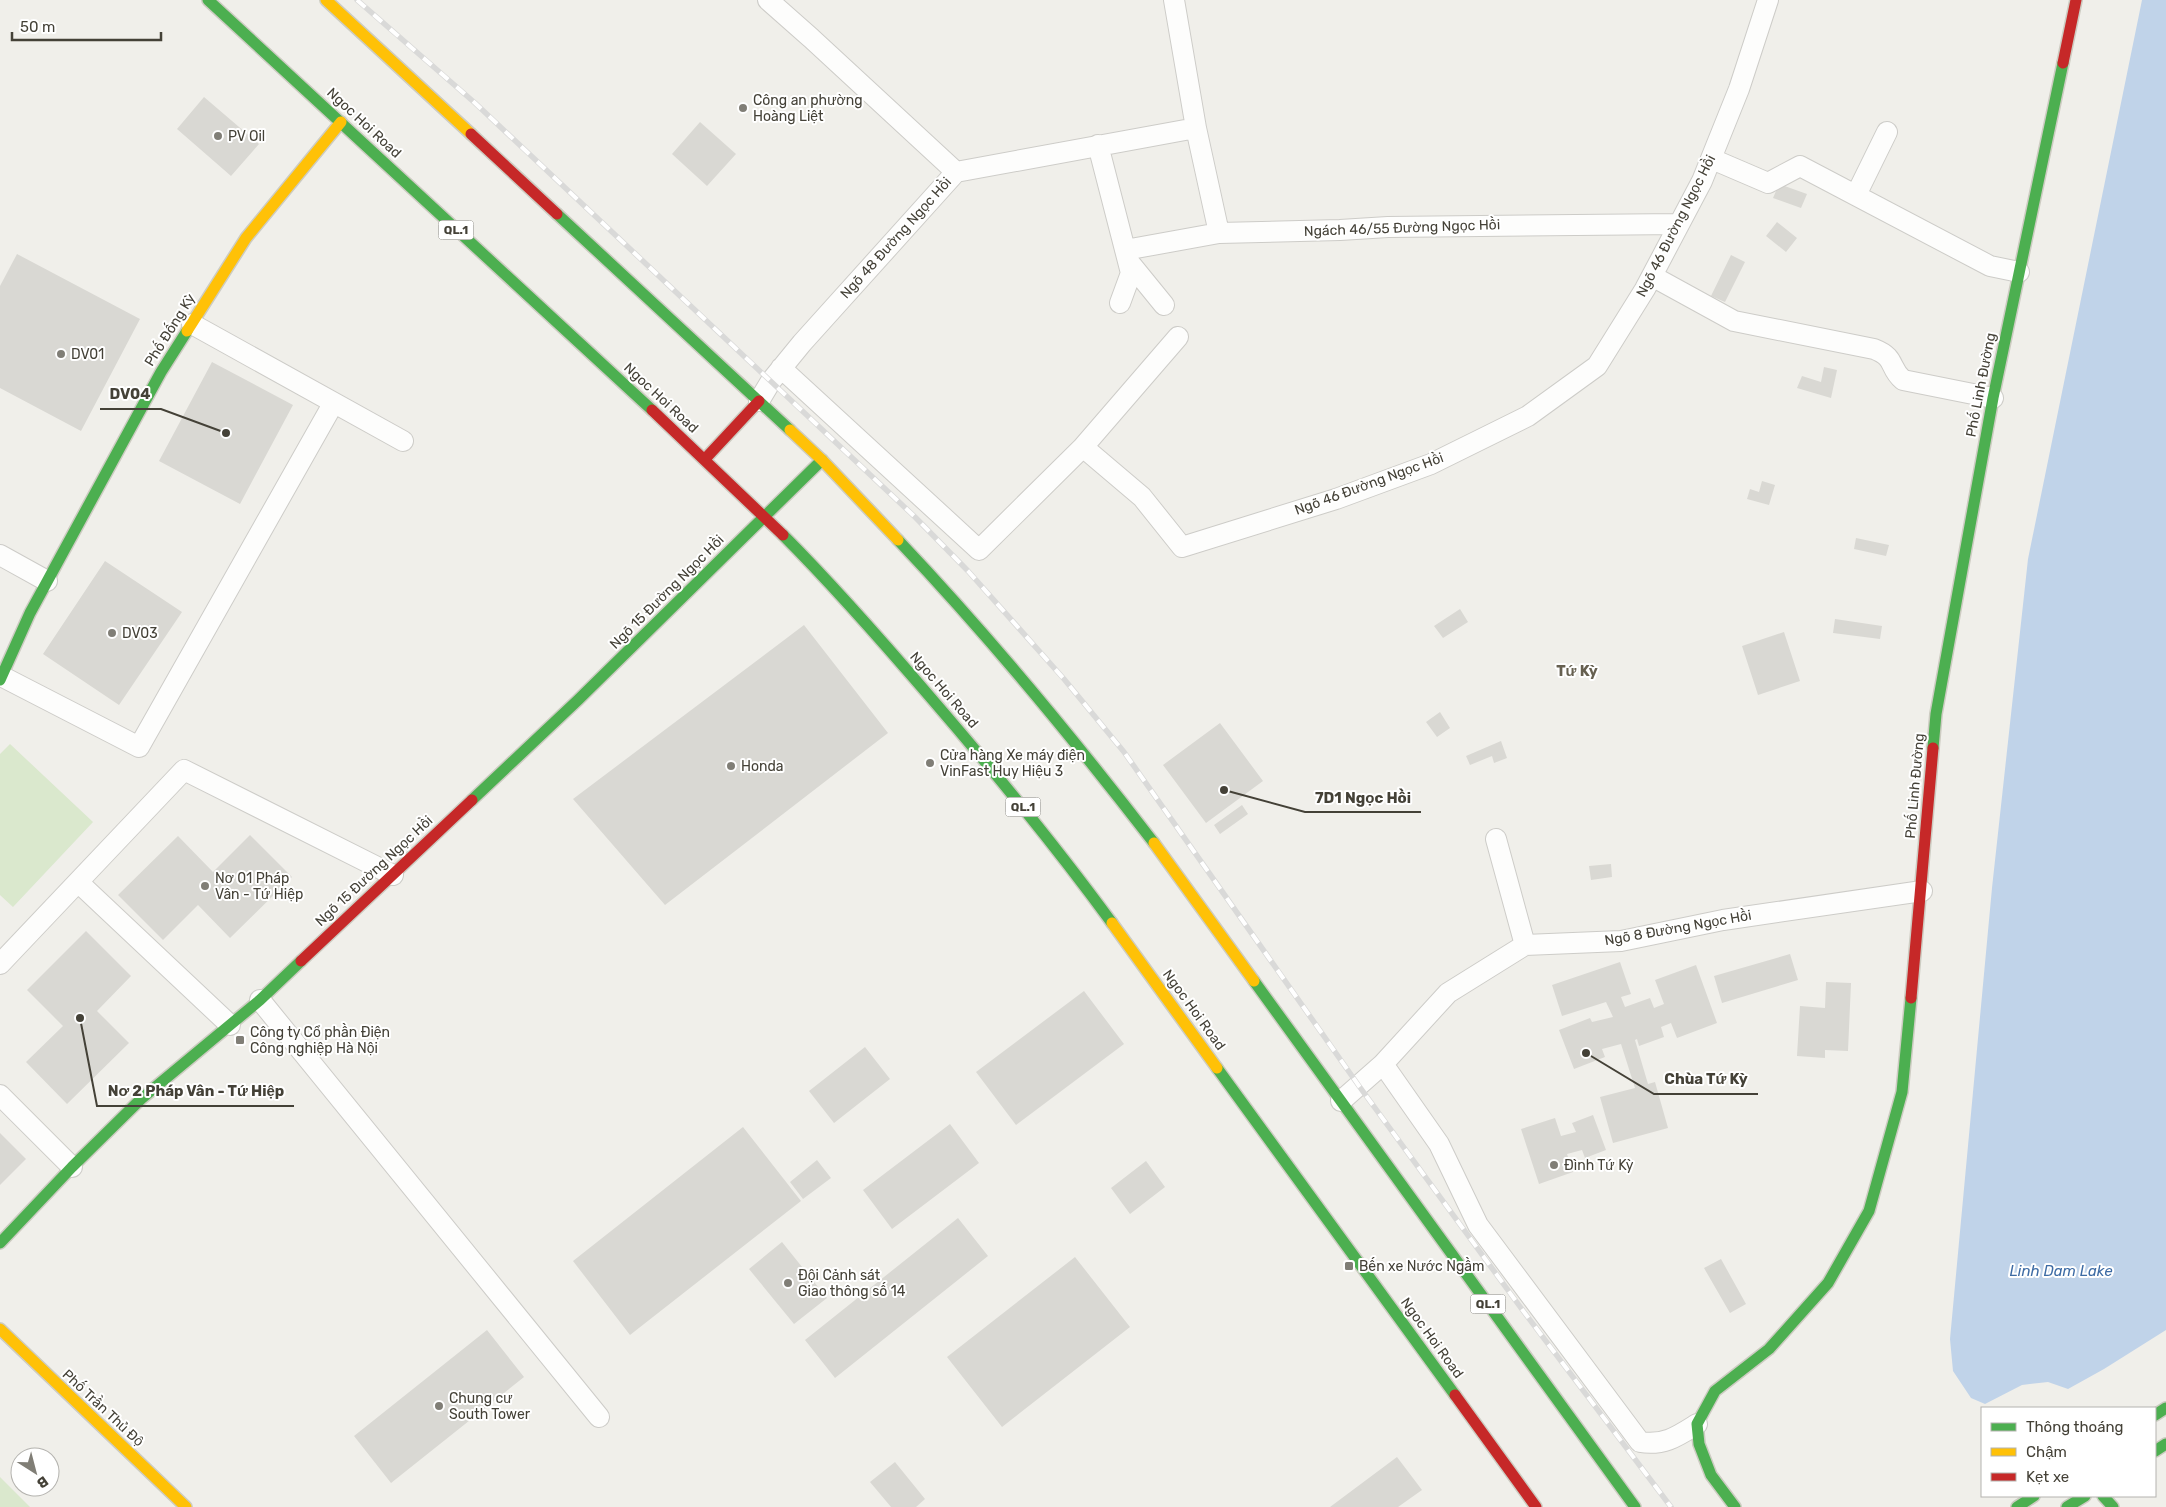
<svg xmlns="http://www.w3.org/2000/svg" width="2166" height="1507" viewBox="0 0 2166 1507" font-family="Rubik,sans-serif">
<rect width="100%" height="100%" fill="#f0efea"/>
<path fill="#dae8cd" d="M10,744l83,78 -80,85 -13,-12v-141z
M0,1477l30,30h-30z"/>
<path fill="#c0d3e9" d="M2142,0h24v1330l-62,39 -36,20 -20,-7 -26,3 -37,19 -14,-6 -18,-27 -3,-32 42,-451 36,-329z"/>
<path fill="#d9d8d3" d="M204,97l55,47 -28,32 -54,-47z
M700,122l36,32 -29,32 -35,-32z
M1779,184l28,10 -6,14 -28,-10z
M1777,222l20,16 -11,14 -20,-16z
M17,254l123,65 -59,112 -81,-43v-102z
M1731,255l14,7 -20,40 -14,-6z
M212,362l81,43 -53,99 -81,-43z
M1824,367l13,3 -6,28 -34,-10 5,-12 19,6z
M1762,481l13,4 -6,20 -22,-6 3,-10 9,3z
M1856,538l33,7 -3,11 -32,-7z
M105,561l77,51 -63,93 -76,-51z
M1460,609l8,13 -25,16 -9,-12z
M1835,619l47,7 -2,13 -47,-6z
M804,625l84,108 -223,172 -92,-106z
M1784,632l16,49 -42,14 -16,-49z
M1440,712l10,16 -13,9 -11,-15z
M1220,723l43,58 -57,42 -43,-58z
M1501,741l6,17 -13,5 -2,-7 -22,9 -4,-9z
M1242,805l6,9 -28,20 -6,-9z
M250,835l42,42 -62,61 -32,-33 -35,35 -45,-45 60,-59 35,36z
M1611,864l1,13 -21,3 -2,-14z
M86,931l45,45 -34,35 32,32 -62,61 -41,-42 37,-36 -36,-36z
M1790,954l8,26 -76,23 -8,-27z
M1620,962l11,32 -10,3 4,10 25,-9 4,10 10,-4 -9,-24 41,-15 21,58 -40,15 -6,-15 -10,4 3,10 -25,9 -2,-7 -2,1 13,44 7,-2 13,46 -55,15 -13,-46 35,-9 -14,-44 -19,5 3,8 -31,12 -15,-39 31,-12 2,4 21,-5 -7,-15 -44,14 -10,-31z
M1826,982l25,1 -3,68 -23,-1v8l-28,-2 3,-50 25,2z
M1084,991l40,53 -108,81 -40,-53z
M865,1047l25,32 -56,44 -25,-32z
M1593,1115l13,35 -21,8 -3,-8 -15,4 6,18 -34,12 -18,-55 34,-11 6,18 15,-4 -4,-9z
M950,1124l29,39 -87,66 -29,-39z
M743,1127l58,74 -171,134 -57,-74z
M0,1133l26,26 -26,26z
M817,1160l14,18 -28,21 -13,-17z
M1146,1161l19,26 -35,27 -19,-26z
M958,1218l30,38 -153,122 -30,-38z
M782,1242l45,56 -33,26 -45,-55z
M1075,1257l55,70 -128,100 -55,-70z
M1721,1259l25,45 -16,9 -26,-45z
M487,1330l37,47 -133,106 -37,-47z
M1397,1457l25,33 -24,17h-68z
M895,1462l30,37 -9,8h-25l-21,-25z"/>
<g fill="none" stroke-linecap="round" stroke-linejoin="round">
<g stroke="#cdccc8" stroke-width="22">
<path id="street" d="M768,0l43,38 145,134
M1174,0l22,128
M1098,145l33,128 -11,30
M1712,159l56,24 32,-17 190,100 29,6
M1856,195l31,-63
M1125,250l94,-17 121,-3 48,-3 291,-3
M1129,262l35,43
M1652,276l82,45 140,28c23,9 14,18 29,31l90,18
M192,324l211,117
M781,368l198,182 104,-103 59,50 40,50 154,-48 95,-35 97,-48 69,-50 48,-77 57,-108 37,-92 29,-89
M759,401l12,-20 31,-38 154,-171 240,-44 23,105
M1083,447l95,-110
M0,555l47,26
M3,677l136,70 194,-343
M1496,839l29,106
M78,882l152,143
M0,964l184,-194 209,105
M260,1000l339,417
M1383,1064l56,80 39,81 162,217c24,4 38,-6 57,-18
M0,1095l72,72
M1341,1101l42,-37 65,-71 77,-48 96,-4 102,-21 199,-29"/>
</g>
<g stroke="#cdccc2" stroke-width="14">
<path id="fast" d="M208,0l444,410
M557,214l233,216
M765,516l57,-56
M783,535c52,52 100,107 148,163 63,73 124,147 181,225
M898,540c91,96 175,198 256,303
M0,680l30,-67 131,-241 26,-41
M1933,748l3,-34 57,-316 70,-335
M472,800l106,-100 187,-184
M1254,981l381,526
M1217,1068l238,327
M0,1243l72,-76 69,-68 119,-99 41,-39
M2155,1415l11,-7
M2155,1451l11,-7
M2103,1496l10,11
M1735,1507l-24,-32 -12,-31 -2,-20 18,-33 54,-42 59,-66 41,-72 33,-119 9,-94
M2017,1507l17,-11
M2067,1507l18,-11"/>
</g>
<g stroke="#cdccc2" stroke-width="14">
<path id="slow" d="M326,0l145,134
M187,331l59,-93 95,-116
M790,430l32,30 76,80
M1154,843l100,138
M1112,923l105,145
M0,1329l186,178"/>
</g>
<g stroke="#cdccc2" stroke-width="14">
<path id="jam" d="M2063,63l13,-63
M471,134l86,80
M652,410l131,125
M705,459l54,-58
M301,961l171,-161
M1911,998l22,-250
M1455,1395l81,112"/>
</g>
<use href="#street" stroke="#fdfdfc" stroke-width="20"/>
<use href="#fast" stroke="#4caf50" stroke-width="11"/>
<use href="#slow" stroke="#ffc107" stroke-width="11"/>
<use href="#jam" stroke="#c62828" stroke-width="11"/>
<g stroke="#d9d9d8" stroke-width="5.5">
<path id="rail" d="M357,0l118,103 440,414 53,54 96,108 60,73 235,334 162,222 150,199"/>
</g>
<use href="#rail" stroke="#fff" stroke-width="4" stroke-dasharray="11" stroke-linecap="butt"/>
</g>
<g fill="#807e76" stroke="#fff" stroke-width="2">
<circle cx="743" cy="108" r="5"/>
<circle cx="218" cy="136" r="5"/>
<circle cx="61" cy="354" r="5"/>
<circle cx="112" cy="633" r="5"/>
<circle cx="930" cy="763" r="5"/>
<circle cx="731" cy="766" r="5"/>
<circle cx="205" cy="886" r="5"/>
<rect x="235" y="1035" width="10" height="10" rx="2.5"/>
<circle cx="1554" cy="1165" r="5"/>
<rect x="1344" y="1261" width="10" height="10" rx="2.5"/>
<circle cx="788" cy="1283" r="5"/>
<circle cx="439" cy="1406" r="5"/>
</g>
<g text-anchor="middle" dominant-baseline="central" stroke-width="4" stroke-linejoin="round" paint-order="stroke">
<g fill="#fff" stroke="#7c7a73" stroke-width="1">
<rect x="438.5" y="220.5" width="35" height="19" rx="4"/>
<rect x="1005.5" y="797.5" width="35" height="19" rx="4"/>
<rect x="1470.5" y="1294.5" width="35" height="19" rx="4"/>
</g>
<g font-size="12" font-weight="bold" fill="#444137">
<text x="456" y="230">QL.1</text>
<text x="1023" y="807">QL.1</text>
<text x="1488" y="1304">QL.1</text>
</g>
<g font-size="14" fill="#444137" stroke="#fff" text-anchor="start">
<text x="753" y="100">Công an phường<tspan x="753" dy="16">Hoàng Liệt</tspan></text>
<text x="228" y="136">PV Oil</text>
<text x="71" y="354">DV01</text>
<text x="122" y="633">DV03</text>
<text x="940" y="755">Cửa hàng Xe máy điện<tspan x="940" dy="16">VinFast Huy Hiệu 3</tspan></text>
<text x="741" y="766">Honda</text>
<text x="215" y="878">Nơ 01 Pháp<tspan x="215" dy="16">Vân - Tứ Hiệp</tspan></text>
<text x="250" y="1032">Công ty Cổ phần Điện<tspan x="250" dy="16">Công nghiệp Hà Nội</tspan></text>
<text x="1564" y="1165">Đình Tứ Kỳ</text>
<text x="1359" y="1266">Bến xe Nước Ngầm</text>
<text x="798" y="1275">Đội Cảnh sát<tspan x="798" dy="16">Giao thông số 14</tspan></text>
<text x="449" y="1398">Chung cư<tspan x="449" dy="16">South Tower</tspan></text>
</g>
<g font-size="14" fill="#444137" stroke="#fff">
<text transform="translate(364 123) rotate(43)">Ngoc Hoi Road</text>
<text transform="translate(1676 226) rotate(-63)">Ngõ 46 Đường Ngọc Hồi</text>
<text transform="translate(1402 228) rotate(-2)">Ngách 46/55 Đường Ngọc Hồi</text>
<text transform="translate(896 238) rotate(-48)">Ngõ 48 Đường Ngọc Hồi</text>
<text transform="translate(170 330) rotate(-58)">Phố Đống Kỳ</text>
<text transform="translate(1981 385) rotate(-79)">Phố Linh Đường</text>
<text transform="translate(661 398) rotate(43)">Ngoc Hoi Road</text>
<text transform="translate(1369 484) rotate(-20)">Ngõ 46 Đường Ngọc Hồi</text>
<text transform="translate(667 592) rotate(-45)">Ngõ 15 Đường Ngọc Hồi</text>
<text transform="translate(944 690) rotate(49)">Ngoc Hoi Road</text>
<text transform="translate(1915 786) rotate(-85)">Phố Linh Đường</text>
<text transform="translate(374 871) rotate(-43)">Ngõ 15 Đường Ngọc Hồi</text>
<text transform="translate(1678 928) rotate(-10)">Ngõ 8 Đường Ngọc Hồi</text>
<text transform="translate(1194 1010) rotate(54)">Ngoc Hoi Road</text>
<text transform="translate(1432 1338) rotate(54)">Ngoc Hoi Road</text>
<text transform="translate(103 1408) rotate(43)">Phố Trần Thủ Độ</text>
</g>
<g font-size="15" font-weight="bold" fill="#666050" stroke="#fff">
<text x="1577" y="671">Tứ Kỳ</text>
</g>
<g font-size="15" font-style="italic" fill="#3d6ba4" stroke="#fff">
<text x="2061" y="1271">Linh Dam Lake</text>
</g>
</g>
<path fill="none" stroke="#444137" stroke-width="2" d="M226 433L161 409H100M1224 790L1305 812H1421M1586 1053L1654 1094H1758M80 1018L97 1106H294"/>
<g fill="#444137" stroke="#fff" stroke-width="2">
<circle cx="226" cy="433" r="5"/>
<circle cx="1224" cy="790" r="5"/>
<circle cx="1586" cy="1053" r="5"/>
<circle cx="80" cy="1018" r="5"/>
</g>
<g font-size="15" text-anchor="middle" font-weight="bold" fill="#444137" stroke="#fff" stroke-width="4" stroke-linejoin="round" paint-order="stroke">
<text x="130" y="399">DV04</text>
<text x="1363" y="803">7D1 Ngọc Hồi</text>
<text x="1706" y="1084">Chùa Tứ Kỳ</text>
<text x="196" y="1096">Nơ 2 Pháp Vân - Tứ Hiệp</text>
</g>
<rect x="1981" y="1407" width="175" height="90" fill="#ffffff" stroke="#b4b3af"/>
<rect x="1991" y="1423" width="25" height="8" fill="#4caf50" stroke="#b4b3af"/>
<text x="2026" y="1432" font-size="15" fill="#444137">Thông thoáng</text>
<rect x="1991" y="1448" width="25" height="8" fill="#ffc107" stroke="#b4b3af"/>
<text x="2026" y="1457" font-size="15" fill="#444137">Chậm</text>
<rect x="1991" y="1473" width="25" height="8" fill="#c62828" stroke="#b4b3af"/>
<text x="2026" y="1482" font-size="15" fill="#444137">Kẹt xe</text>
<g transform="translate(35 1472) rotate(144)"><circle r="24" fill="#ffffff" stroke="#b4b3af"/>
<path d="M0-4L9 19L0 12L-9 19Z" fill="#807e76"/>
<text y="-8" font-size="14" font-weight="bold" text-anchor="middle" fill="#444137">B</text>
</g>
<path d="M12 32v8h149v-8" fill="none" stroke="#444137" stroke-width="2.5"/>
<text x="20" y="32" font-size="15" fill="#444137" stroke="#ffffff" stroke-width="4" paint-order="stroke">50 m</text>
</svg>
